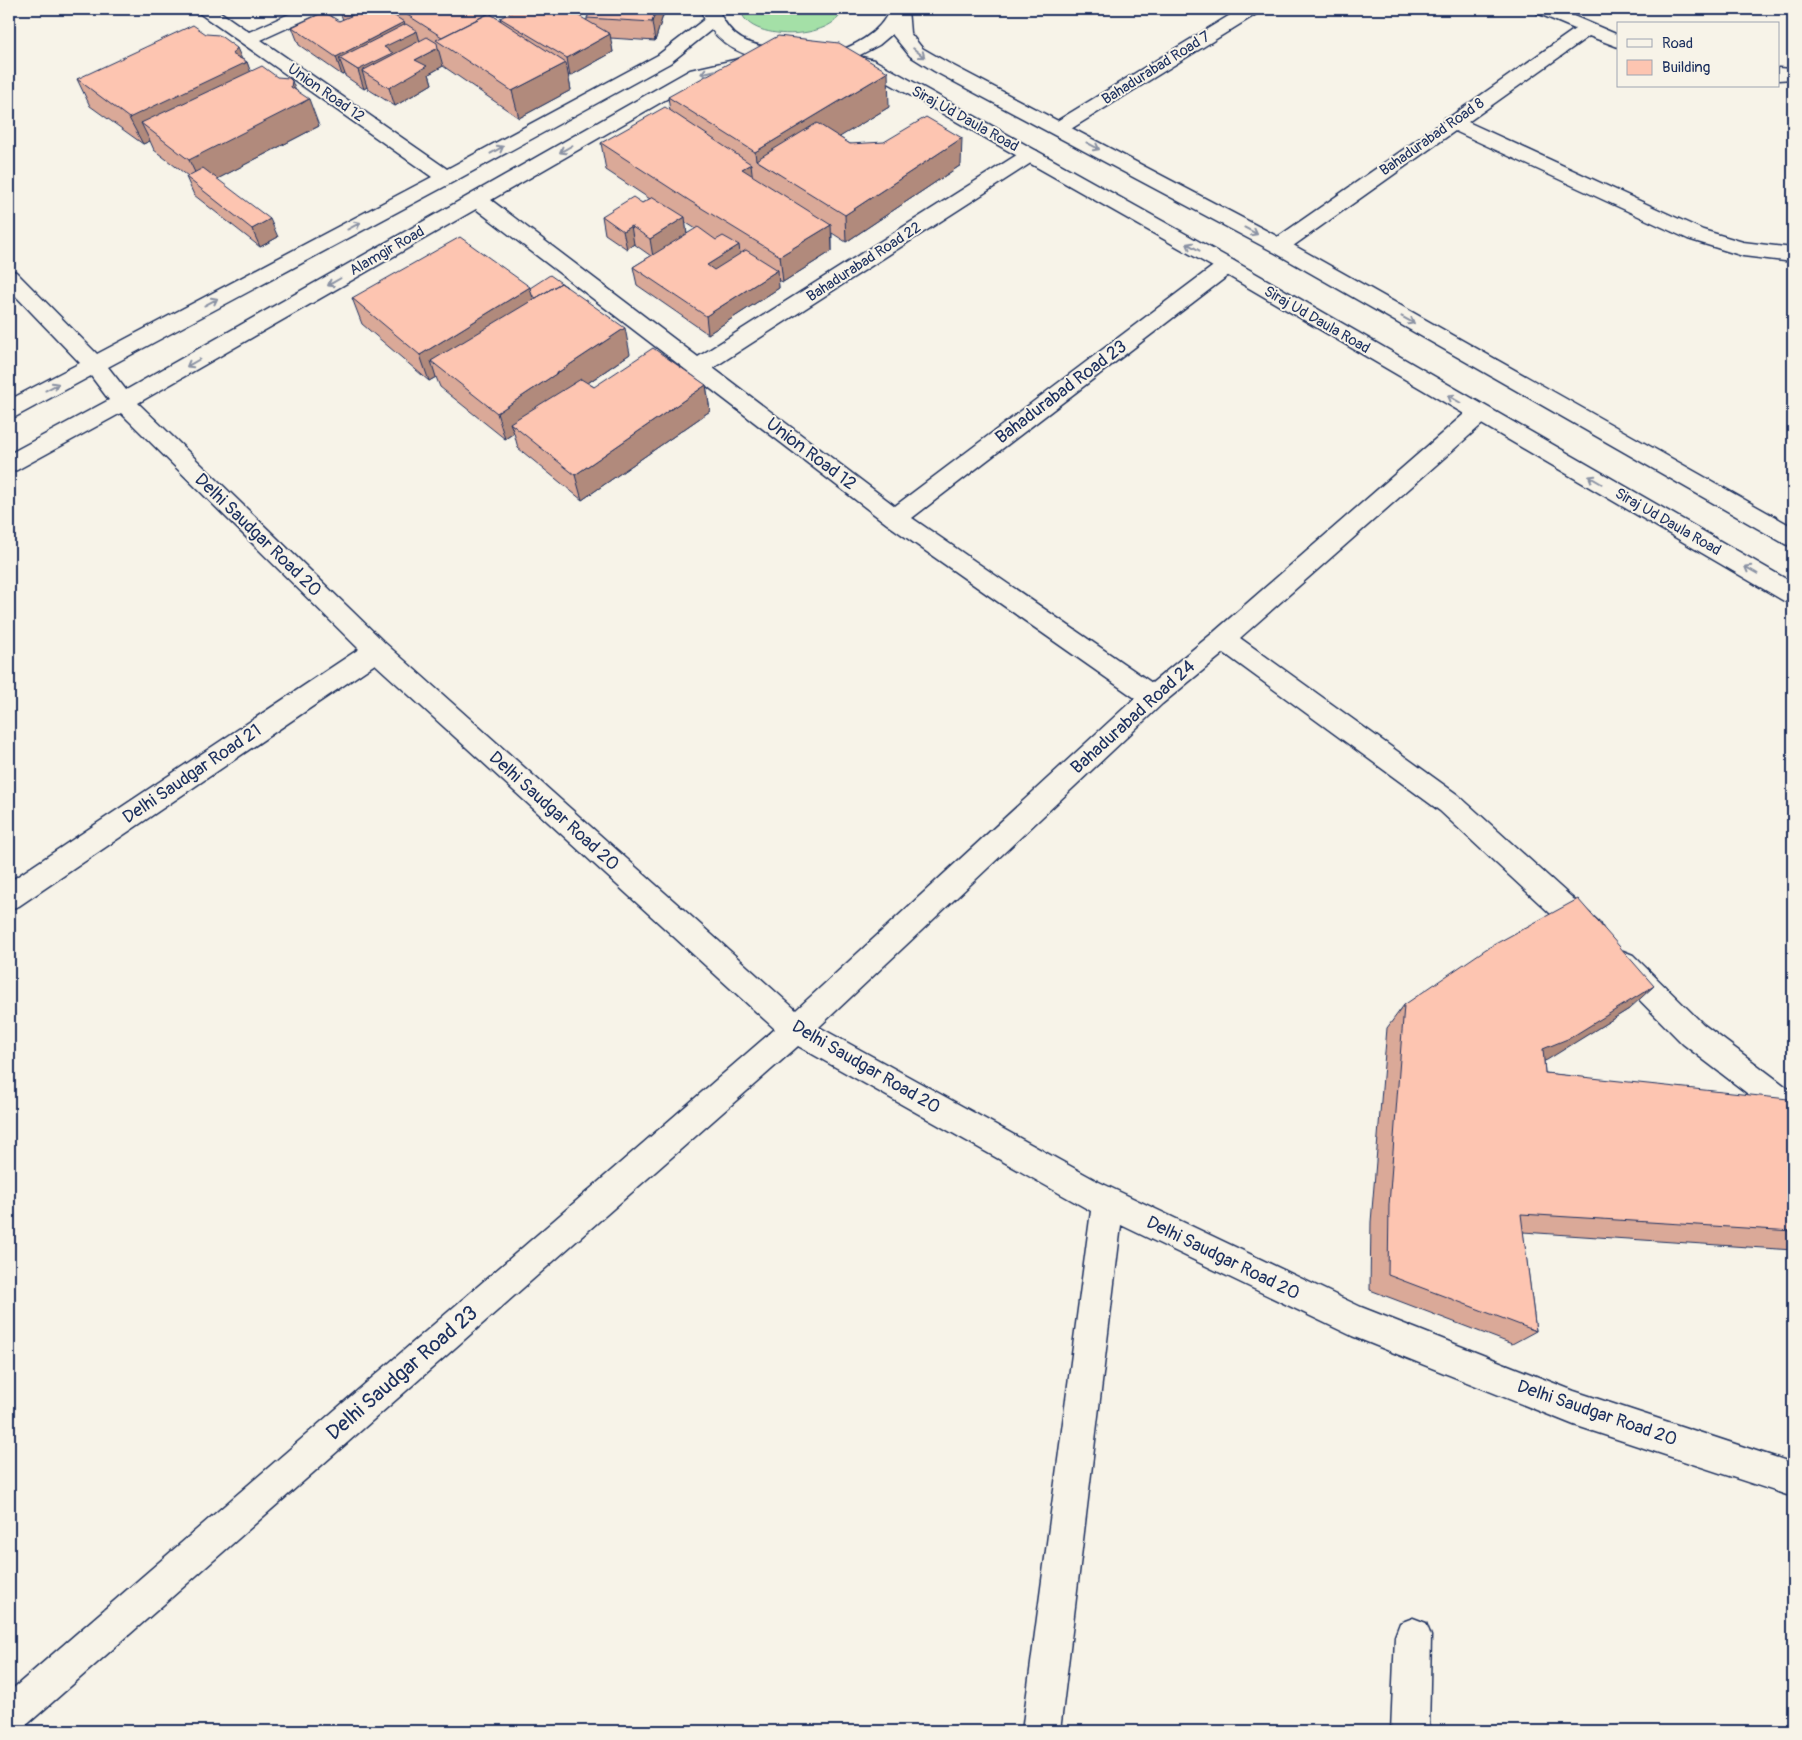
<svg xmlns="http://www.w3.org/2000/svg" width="1802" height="1740" viewBox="0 0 1802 1740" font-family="Pangolin,sans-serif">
<rect width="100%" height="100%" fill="#f7f3e8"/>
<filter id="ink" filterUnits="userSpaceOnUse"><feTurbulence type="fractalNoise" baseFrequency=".02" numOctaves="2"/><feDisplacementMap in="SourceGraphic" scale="10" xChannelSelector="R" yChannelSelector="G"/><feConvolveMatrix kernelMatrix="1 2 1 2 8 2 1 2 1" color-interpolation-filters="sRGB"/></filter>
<g filter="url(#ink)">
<path fill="#a4e0a7" stroke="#608882" d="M741,9h102c-8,32 -99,34 -102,0z"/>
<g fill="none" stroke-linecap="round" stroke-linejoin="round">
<g stroke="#1b2f5e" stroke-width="3">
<path id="minor" d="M196,9h20l33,23 51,-23h23l-3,4 -59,27 186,129 211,-114 48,-37 6,-1 6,1 3,4 -51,41 -217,119 -345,185 18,23 564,-320 66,-15 6,1 3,4 -3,4 -59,14 -212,122 207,157 325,-206 7,-2 7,2 3,4 -3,4 -324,209 182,138 325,-245 7,-2 7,2 3,5 -3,5 -322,247 240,165 62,-51 257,-224 8,-2 8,2 3,6 -3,6 -247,218 218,157 142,128 4,9 -4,9 -10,4 -10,-4 -140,-130 -216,-158 -62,51 -343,323 280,155 262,125 213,84 219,72v34l-219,-72 -222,-89 -231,-111 -61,506h-38l69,-520 -293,-165 -776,683 -13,2v-39l766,-663 -400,-365 -356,242 -10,3v-27l350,-233 -238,-236 -104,57 -8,2v-18l100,-54 -18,-24 -74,40 -8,2v-18l71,-37 -71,-74v-19l7,2 81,82 335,-177 -233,-164zM476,209l411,315 248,174 -339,312 -411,-367 -247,-240z
M1240,9h21l-3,4 -192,119 -7,2 -7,-2 -3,-4 3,-4z
M1534,9h23l61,26v12l-29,-11 -121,86 235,108 40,12 50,6v14l-50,-6 -55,-17 -233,-108 -169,120 -7,2 -7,-2 -3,-5 3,-5 171,-119 2,-4 5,-1 125,-88 -38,-16z
M1778,68l15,1v10l-15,1z
M1623,951l10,4 70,69 90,68v32l-11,-4 -99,-76 -70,-71 -4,-9 4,-9z
M1413,1618l13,5 5,13 -2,95h-38l4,-95 5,-13z"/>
</g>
<g stroke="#1b2f5e" stroke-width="3">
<path id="major" d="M700,9h18c17,40 41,35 76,44l3,4 -3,4c-9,2 -17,1 -26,-1 -32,-5 -56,-20 -68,-51z
M890,9h18l2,24 12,15 26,15 338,178 507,286v20l-8,-3 -513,-293 -338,-180 -24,-15 -18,-22 -13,11 -21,11 16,4 360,201 559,322v20l-9,-2 -564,-330 -358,-203 -14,-3 -3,-4 -11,2 -6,-1 -3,-4 3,-4c24,-6 52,-20 62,-45z"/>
</g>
<use href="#minor" fill="#f7f3e8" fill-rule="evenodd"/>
<use href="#major" fill="#f7f3e8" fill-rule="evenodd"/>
</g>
<path fill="#daa998" stroke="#1b2f5e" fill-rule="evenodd" d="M339,9h162l-11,5 11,7 -1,-3 87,2v-2l5,-9h73l-10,32 -45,-3 3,14 -43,24 -2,-1 3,15 -52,28 -76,-52 -14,8 3,10 -37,22 -27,-17 -1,-2 -3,2 -19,-13v-2l-3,1 -43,-30 -7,-18 47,-6 4,-1z
M242,59l5,3 3,10 46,18 23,36 -102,53 61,58 -18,10 -66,-52 -8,-18 2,-1 -34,-26 -4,-9 -7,3 -53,-38 -13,-27z
M668,97l221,10 -50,30 11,7 111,21 -115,77 -14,-9v18l-49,31 -5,-2 1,8 -71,46 -71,-49 -4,-18 18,-11 -17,-12 -7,5 -22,-15 -3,-18 40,-13 8,-4 -44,-29 -5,-27 69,-32zM685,222l11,7 -9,5z
M530,288l100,66 -42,29 6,4 112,-2 4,26 -128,89 -64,-52 -4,-15 -9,6 -65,-52 -4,-10 -7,4 -67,-57 -10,-26z
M1404,1005l225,4 -85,52 1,12 248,30v147l-270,-18 13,99 -24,13 -142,-54 1,-68 16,-194z"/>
<path fill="#b18a7c" stroke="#1b2f5e" d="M479,9h22l-11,5z
M656,9h9l-10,32 -3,-19z
M404,22l4,13 9,-4 5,18 -60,22 5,16 -3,2 -6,-19 -19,-12 6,16 -3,1 -6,-18z
M610,34l3,18 -43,24 -3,-18z
M237,48l7,16 3,-2 10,27 -116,34 9,18 -7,3 -14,-26 103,-64z
M438,48l5,18 -14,8 3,10 -37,22 -6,-18 26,-28z
M566,63l5,27 -52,28 -7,-27z
M888,72l1,35 -110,67 -23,-14 -1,-8z
M292,81l9,23 8,-5 10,27 -117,61 -13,-27 102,-73z
M962,138l-1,27 -115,77 -1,-27z
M751,164l3,26 -12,-21z
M685,217l2,19 -34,21 -3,-18z
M270,219l8,18 -18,10 -8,-18z
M831,225l1,26 -49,31 -3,-26z
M631,226l3,18 -7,5 -4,-18z
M739,245l2,18 -31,20 -3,-18z
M778,270l1,18 -71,46 -2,-18z
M530,287l7,27 -106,47 5,16 -7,4 -9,-26z
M625,328l5,26 -111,76 -9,-7 4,10 -9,6 -8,-26z
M706,385l4,26 -128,89 -7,-25z
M1654,986l-25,23 -82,51 -26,10 22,-21z"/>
<path fill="#fdc5b1" stroke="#1b2f5e" d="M344,9h40l20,13 -68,35 -44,-30 32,-15 15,9 14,-6z
M398,9h85l7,4 -48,24z
M517,9h50l43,25 -43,24 -67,-40z
M592,9h64l-4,13 -65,-4z
M489,13l77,50 -54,28 -76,-51z
M406,24l11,7 -33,16 9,6 -35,17 -19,-12z
M193,25l13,9 13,1 18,13 -5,6 15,8 -118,56 -52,-39z
M778,36l61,7 49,29 -133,80 -87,-55z
M427,37l10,6 1,5 -23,12 12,6 -38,22 -27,-17z
M262,66l15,11 12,1 3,3 -1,6 18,12 -120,61 -48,-37z
M665,107l86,57 -9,5 89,56 -51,31 -90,-55 -89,-58z
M926,117l36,21 -117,77 -89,-55 61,-37 33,21 34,-2z
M203,168l67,51 -18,10 -66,-52z
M633,197l9,6 11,-6 32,20 -35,22 -19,-13 -8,5 -21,-15z
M698,227l18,13 7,-4 16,9 -32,20 7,5 32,-20 32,20 -72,46 -73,-49z
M460,237l70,50 -110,68 -68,-57z
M550,275l17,12 -6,-4 -25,15 -4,-3 -2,-7z
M561,283l64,45 -128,85 -66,-52z
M653,348l53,37 -131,90 -65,-52 71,-44 13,8z
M1578,899l76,87 -84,52 -27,11 2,24 243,26 5,4v128l-272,-17 15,117 -148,-56 1,-70 15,-200 82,-56z"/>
<defs><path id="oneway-shaft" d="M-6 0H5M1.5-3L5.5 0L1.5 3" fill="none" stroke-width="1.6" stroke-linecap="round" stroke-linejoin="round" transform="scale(1.25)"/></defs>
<g stroke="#8991a3">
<use href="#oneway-shaft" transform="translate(919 53) rotate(39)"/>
<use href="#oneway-shaft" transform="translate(708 72) rotate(167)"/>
<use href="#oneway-shaft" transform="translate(1093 146) rotate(28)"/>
<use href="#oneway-shaft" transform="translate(566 149) rotate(150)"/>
<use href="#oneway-shaft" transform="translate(497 150) rotate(-29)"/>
<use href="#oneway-shaft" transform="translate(354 226) rotate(-28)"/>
<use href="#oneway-shaft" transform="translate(1251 231) rotate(28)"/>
<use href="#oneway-shaft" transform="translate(1193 247) rotate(-151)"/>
<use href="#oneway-shaft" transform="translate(334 282) rotate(150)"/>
<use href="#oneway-shaft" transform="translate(211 302) rotate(-28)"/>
<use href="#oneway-shaft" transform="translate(1408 320) rotate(29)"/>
<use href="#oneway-shaft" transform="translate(193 363) rotate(150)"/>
<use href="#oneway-shaft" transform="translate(52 387) rotate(-28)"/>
<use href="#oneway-shaft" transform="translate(1454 399) rotate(-150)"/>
<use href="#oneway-shaft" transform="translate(1595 480) rotate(-150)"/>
<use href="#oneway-shaft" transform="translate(1751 570) rotate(-150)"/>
</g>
</g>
<g text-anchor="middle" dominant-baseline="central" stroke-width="4" stroke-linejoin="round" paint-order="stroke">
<g font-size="15" fill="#1b2f5e" stroke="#f7f3e8">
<text transform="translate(1156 68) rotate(-32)">Bahadurabad Road 7</text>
<text transform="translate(326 93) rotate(35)">Union Road 12</text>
<text transform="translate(965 119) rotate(29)">Siraj Ud Daula Road</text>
<text transform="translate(1432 137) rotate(-35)">Bahadurabad Road 8</text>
<text transform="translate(387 251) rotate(-30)">Alamgir Road</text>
<text transform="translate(864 262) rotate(-33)">Bahadurabad Road 22</text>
<text transform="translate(1317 320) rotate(30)">Siraj Ud Daula Road</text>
<text transform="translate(1668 522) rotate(30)">Siraj Ud Daula Road</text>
</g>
<g font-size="18" fill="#1b2f5e" stroke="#f7f3e8">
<text transform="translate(1061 392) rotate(-37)">Bahadurabad Road 23</text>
<text transform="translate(811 454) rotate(37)">Union Road 12</text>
<text transform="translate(258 535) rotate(44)">Delhi Saudgar Road 20</text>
<text transform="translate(1133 717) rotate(-42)">Bahadurabad Road 24</text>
<text transform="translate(192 774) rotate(-34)">Delhi Saudgar Road 21</text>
<text transform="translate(554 811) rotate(42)">Delhi Saudgar Road 20</text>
<text transform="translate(866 1067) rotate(30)">Delhi Saudgar Road 20</text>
<text transform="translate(1223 1258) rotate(26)">Delhi Saudgar Road 20</text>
<text transform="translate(1597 1413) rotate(19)">Delhi Saudgar Road 20</text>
</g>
<g font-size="21" fill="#1b2f5e" stroke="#f7f3e8">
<text transform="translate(402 1373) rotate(-41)">Delhi Saudgar Road 23</text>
</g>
</g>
<rect width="1802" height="1740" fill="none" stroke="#f7f3e8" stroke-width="30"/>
<rect x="15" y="15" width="1772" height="1710" fill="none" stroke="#1b2f5e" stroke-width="2" filter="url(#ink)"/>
<rect x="1617" y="22" width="162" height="65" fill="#f7f3e8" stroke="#9fa5b1"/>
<rect x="1627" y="39" width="25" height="8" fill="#f7f3e8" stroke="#9fa5b1"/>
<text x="1662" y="48" font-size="15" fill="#1b2f5e">Road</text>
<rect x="1627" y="60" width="25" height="15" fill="#fdc5b1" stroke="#9fa5b1"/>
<text x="1662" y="72" font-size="15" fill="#1b2f5e">Building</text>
</svg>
